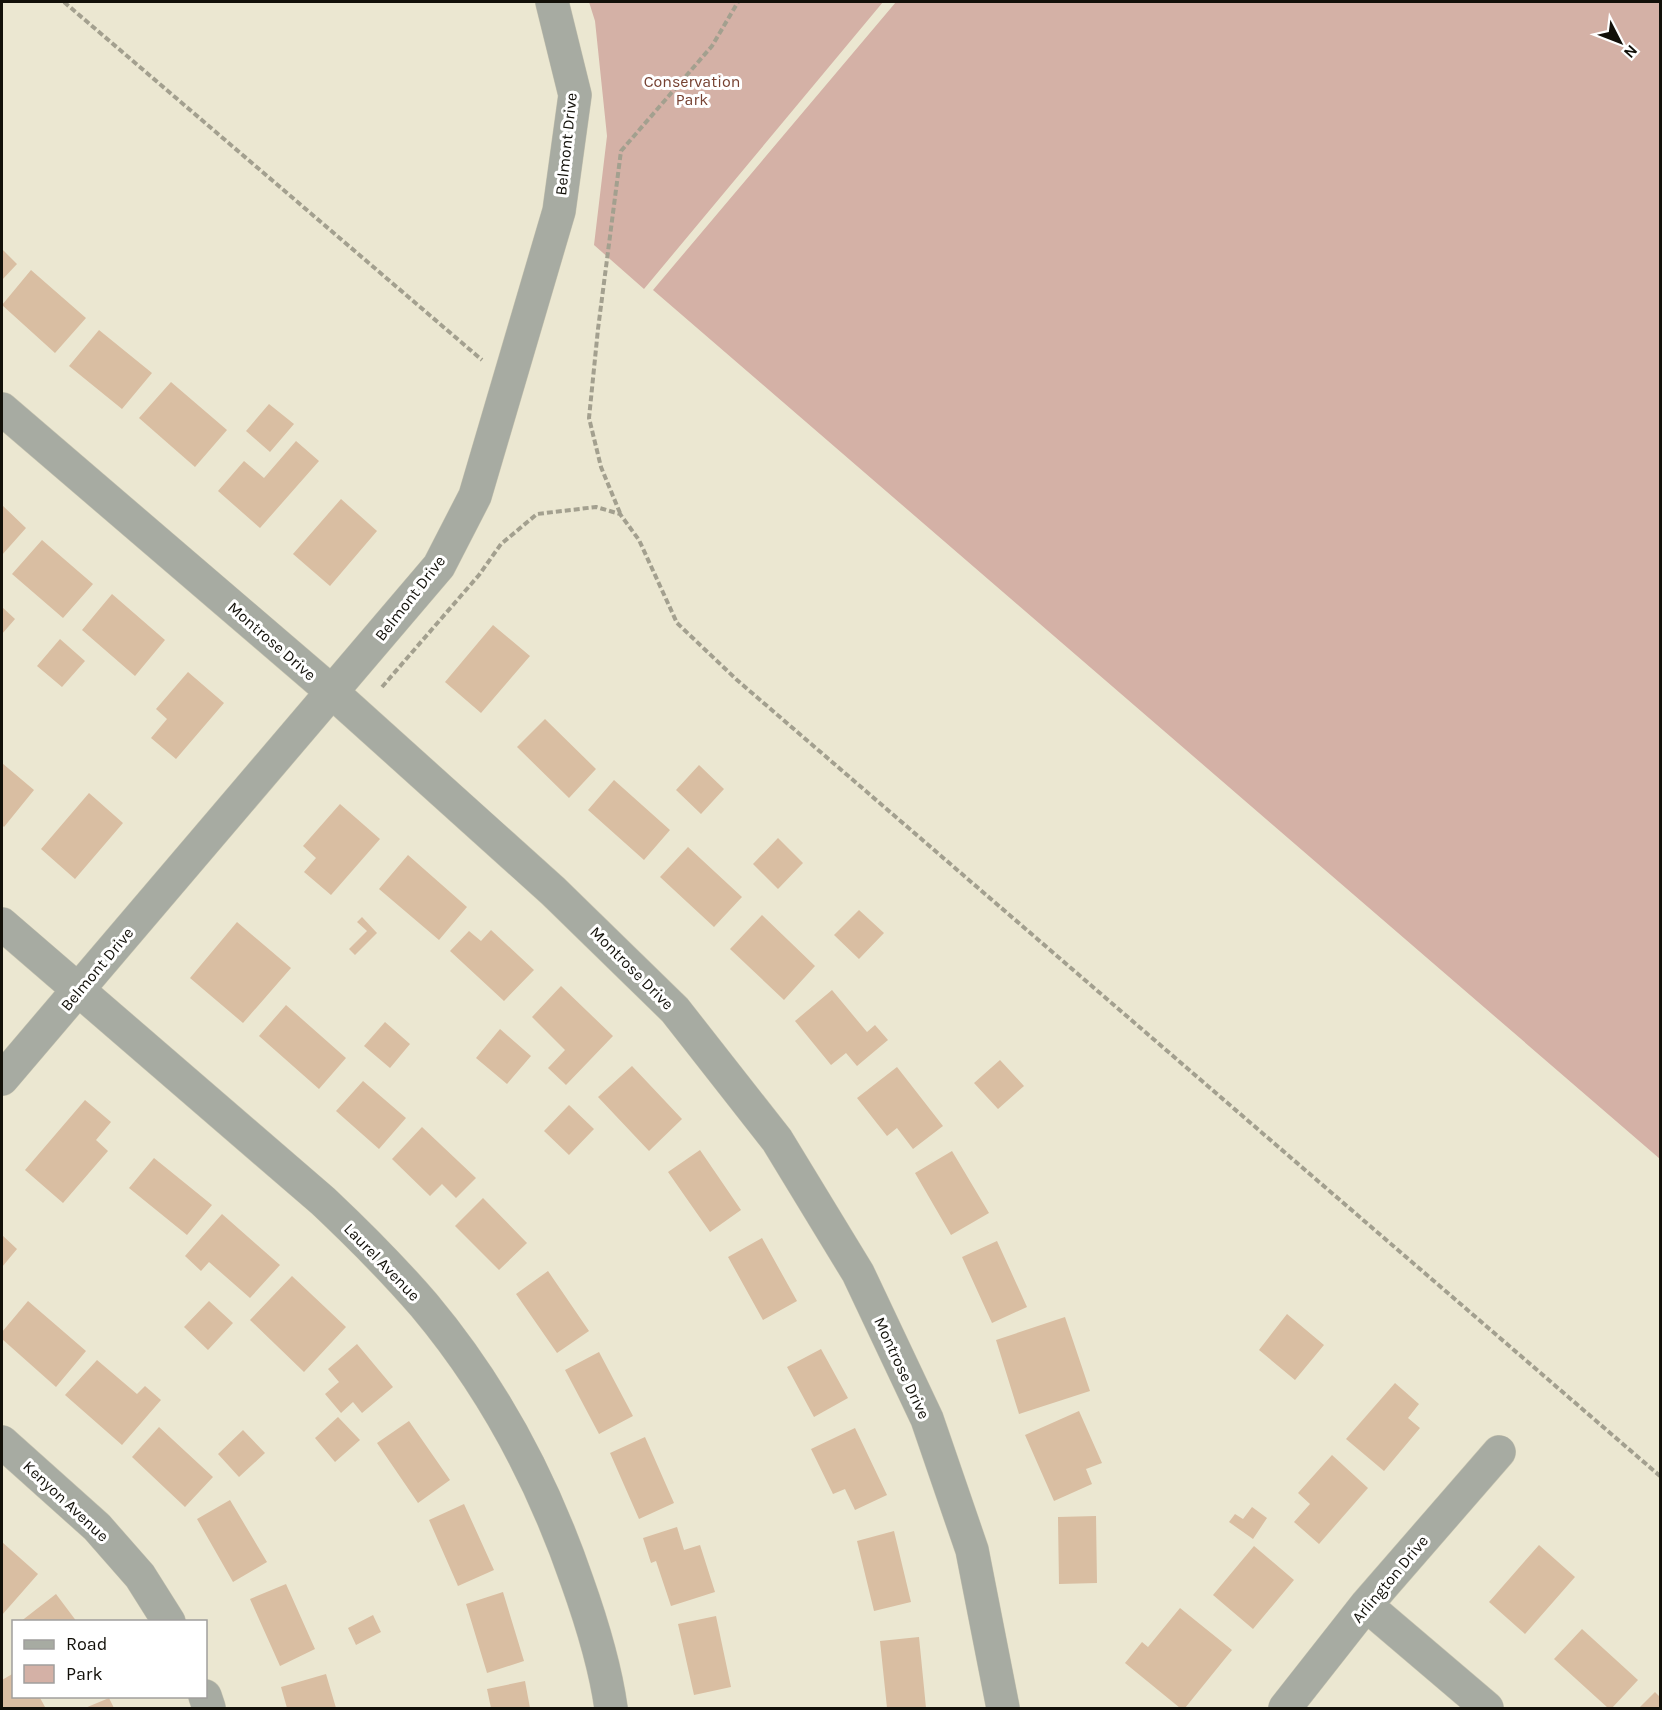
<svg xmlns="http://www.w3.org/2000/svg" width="1662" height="1710" viewBox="0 0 1662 1710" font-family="Karla,sans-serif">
<rect width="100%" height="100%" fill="#ebe7d1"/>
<path fill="#d4b1a6" d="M589,2h294l-239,287 -50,-44 13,-109 -12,-115z
M896,2h764v1157l-1007,-869z"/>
<path fill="#d9bea2" d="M2,249l15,15 -15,16z
M31,270l55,48 -31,35 -53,-48z
M99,330l53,43 -30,36 -53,-43z
M171,382l56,48 -32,37 -56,-49z
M269,404l25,20 -24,28 -24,-21z
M296,441l23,20 -59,67 -42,-37 26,-30 20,17z
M341,499l36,32 -47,55 -37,-32z
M2,505l24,23 -24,27z
M42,540l51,44 -30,34 -51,-44z
M112,594l53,46 -30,36 -53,-46z
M2,607l13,12 -13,15z
M493,625l37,31 -49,57 -36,-31z
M60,639l25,22 -23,26 -25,-21z
M188,672l36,31 -48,56 -25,-21 16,-19 -11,-10z
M545,719l51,50 -27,29 -52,-51z
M2,763l32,27 -30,37 -2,-2z
M699,765l25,24 -23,25 -25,-24z
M614,780l56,50 -26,30 -56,-50z
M89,793l34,30 -48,56 -34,-30z
M340,804l40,35 -49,56 -27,-23 12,-14 -13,-12z
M778,838l25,25 -25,26 -25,-25z
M688,847l54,50 -28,30 -54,-50z
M408,855l59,52 -28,33 -60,-51z
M859,910l25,23 -25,26 -25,-24z
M762,915l53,51 -31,34 -54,-51z
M362,917l15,16 -22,22 -6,-6 18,-18 -10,-9z
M237,922l54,46 -48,55 -53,-45z
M491,930l43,40 -30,31 -54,-50 19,-20 12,10z
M561,986l52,50 -47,49 -18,-17 17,-18 -33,-33z
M832,990l35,42 8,-7 13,15 -31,26 -11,-13 -15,12 -36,-44z
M286,1005l60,53 -27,31 -60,-53z
M385,1022l25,22 -20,24 -26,-22z
M500,1029l31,27 -24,28 -31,-26z
M1000,1060l24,26 -26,23 -24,-26z
M632,1066l50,53 -33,32 -51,-54z
M897,1067l46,59 -30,23 -16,-21 -10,8 -30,-38z
M363,1081l43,37 -27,31 -43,-38z
M85,1100l26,22 -15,18 12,11 -45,52 -38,-33z
M569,1105l25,24 -25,26 -25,-24z
M422,1127l54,51 -20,20 -14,-14 -12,12 -38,-37z
M700,1150l41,60 -31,22 -42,-60z
M952,1151l37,62 -38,22 -36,-62z
M154,1158l58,47 -25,30 -58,-47z
M483,1198l44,45 -28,27 -44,-44z
M222,1214l58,51 -30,33 -41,-36 -8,9 -16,-15z
M2,1235l15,14 -15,18z
M762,1238l35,63 -34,19 -35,-63z
M997,1241l30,66 -35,16 -30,-66z
M548,1271l41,60 -32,22 -41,-59z
M292,1276l54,51 -42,45 -54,-52z
M28,1301l58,50 -30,36 -54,-48v-7z
M209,1301l24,22 -25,27 -24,-23z
M1287,1314l37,31 -29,35 -36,-30z
M1065,1317l25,74 -71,23 -23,-74z
M357,1344l36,43 -31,26 -9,-11 -12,11 -16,-19 14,-12 -11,-13z
M821,1349l27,49 -34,19 -27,-50z
M599,1352l34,64 -34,18 -34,-64z
M97,1360l40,34 8,-8 16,14 -39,45 -57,-50z
M1395,1383l24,21 -11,14 12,10 -36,43 -38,-32z
M1079,1411l23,52 -16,6 6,15 -38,17 -29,-66z
M338,1417l22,23 -25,22 -20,-24z
M409,1421l41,59 -32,23 -41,-60z
M159,1427l54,50 -28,30 -53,-50z
M855,1428l32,67 -32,15 -10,-21 -12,5 -22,-45z
M243,1430l22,23 -26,24 -21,-23z
M645,1437l29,66 -35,16 -29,-66z
M1332,1455l36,33 -49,56 -25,-22 16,-18 -12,-11z
M230,1500l37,62 -34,20 -36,-63z
M464,1504l30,66 -36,16 -29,-66z
M1252,1507l15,11 -14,21 -24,-17 6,-8 8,5z
M1096,1516l1,67 -38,1 -1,-67z
M677,1527l7,23 16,-5 15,47 -44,14 -15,-45 -5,2 -8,-25z
M894,1531l17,71 -37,9 -17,-70z
M2,1542l36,32 -36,41z
M1539,1545l36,32 -50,57 -36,-32z
M1254,1546l40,34 -41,49 -40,-34z
M286,1584l29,65 -35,17 -30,-67z
M503,1592l21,69 -37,12 -21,-69z
M56,1594l21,28h-57z
M1180,1608l52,42 -47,58h-5l-55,-45 17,-21 6,5z
M373,1615l8,17 -25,13 -8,-17z
M716,1616l15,71 -37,8 -16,-71z
M1582,1629l56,51 -26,28h-4l-54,-49z
M919,1637l7,71h-39l-7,-67z
M14,1673v23h25l6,11 -43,1v-28z
M326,1674l10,34h-49l-6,-21z
M525,1681l5,27h-39l-4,-19z
M1655,1692l5,5v11h-21z
M109,1698l5,10h-29z"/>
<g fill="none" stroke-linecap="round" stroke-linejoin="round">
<g stroke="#c8c5b1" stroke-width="34">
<path id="minor" d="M2,409l330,283 221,199 122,119 102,130 81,133 69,146 45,131 31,158
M2,924l321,277c35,33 69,67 101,104 68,81 119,177 153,276 15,42 28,84 34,127
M2,1079l437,-513 36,-70 84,-285 16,-116 -23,-93
M2,1442l95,85 43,49 29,46
M1366,1605l121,103
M205,1696l4,12
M1285,1708l81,-103 133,-153"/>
</g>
<path stroke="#a3a08f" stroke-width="4" stroke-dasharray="6 3" stroke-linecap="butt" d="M64,2l418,358
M620,513l-19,-46 -12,-49 9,-89 23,-178 91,-105 26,-44
M382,687l97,-112 22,-31 36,-30 59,-7 24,7 19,26 38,83 60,57 923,796"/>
<use href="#minor" stroke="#a7aba2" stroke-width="33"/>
</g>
<g text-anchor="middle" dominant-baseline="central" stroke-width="6" stroke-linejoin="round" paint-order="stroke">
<g font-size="16" fill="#764131" stroke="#fff">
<text x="692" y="81">Conservation<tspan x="692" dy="18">Park</tspan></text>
</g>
<g font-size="16" fill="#121009" stroke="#fff">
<text transform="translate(566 144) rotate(-84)">Belmont Drive</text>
<text transform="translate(410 598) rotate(-52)">Belmont Drive</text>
<text transform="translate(272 641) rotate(41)">Montrose Drive</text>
<text transform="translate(632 968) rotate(45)">Montrose Drive</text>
<text transform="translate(97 969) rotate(-50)">Belmont Drive</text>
<text transform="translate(382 1262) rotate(46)">Laurel Avenue</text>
<text transform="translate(902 1368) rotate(65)">Montrose Drive</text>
<text transform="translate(66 1501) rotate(43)">Kenyon Avenue</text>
<text transform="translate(1390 1579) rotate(-50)">Arlington Drive</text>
</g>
</g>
<rect width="1662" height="1710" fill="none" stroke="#121009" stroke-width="6"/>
<rect x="12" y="1620" width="195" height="78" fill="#ffffff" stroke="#a09f9d" stroke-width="1.5"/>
<rect x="24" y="1640" width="30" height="9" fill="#a7aba2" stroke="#a09f9d" stroke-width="1.5"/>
<text x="66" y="1650" font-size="18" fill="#121009">Road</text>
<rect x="24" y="1665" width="30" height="18" fill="#d4b1a6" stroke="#a09f9d" stroke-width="1.5"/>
<text x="66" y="1680" font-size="18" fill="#121009">Park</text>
<g transform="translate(1620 42) rotate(132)" stroke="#ffffff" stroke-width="4.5" paint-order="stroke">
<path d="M0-4.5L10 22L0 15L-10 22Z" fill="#121009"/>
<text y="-9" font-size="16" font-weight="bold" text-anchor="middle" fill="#121009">N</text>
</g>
</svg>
